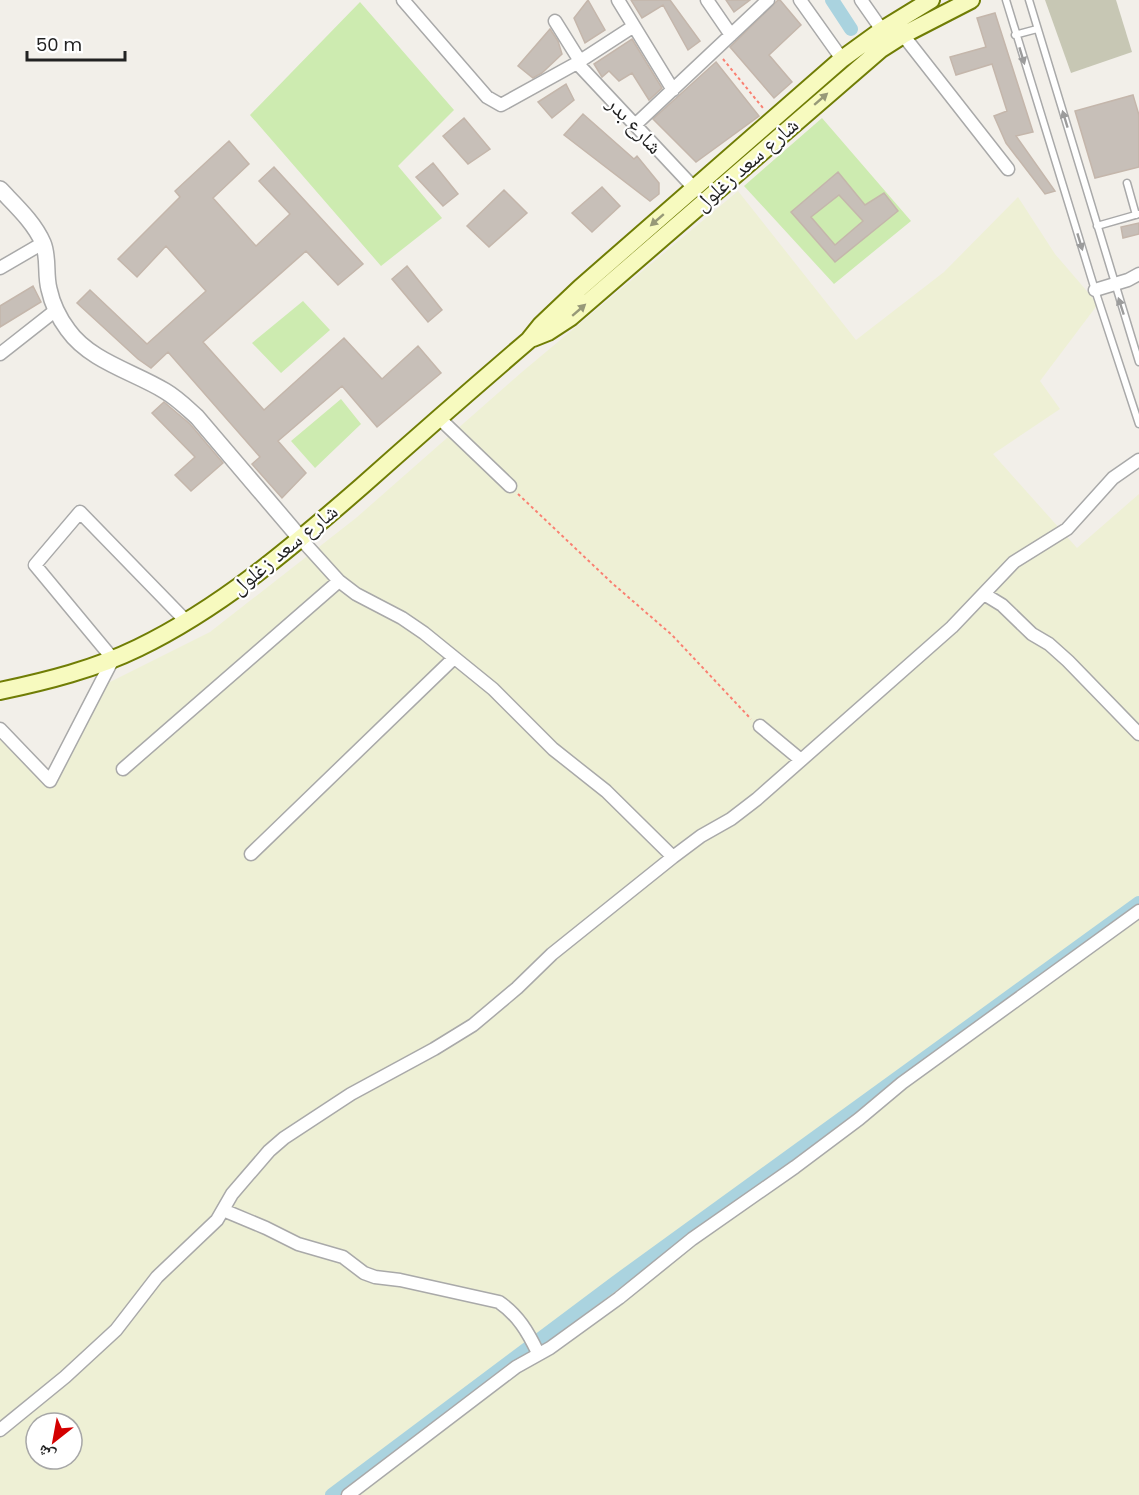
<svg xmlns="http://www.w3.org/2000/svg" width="1139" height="1495" viewBox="0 0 1139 1495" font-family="Poppins,'Noto Naskh Arabic',sans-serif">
<rect width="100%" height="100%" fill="#f2efe9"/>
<path fill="#c7c7b4" d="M1116,0l16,52 -61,21 -26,-73z"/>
<path fill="#eef0d5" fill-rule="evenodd" d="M738,191l118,149 88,-68 74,-75 37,57 43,50 -58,77 20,28 -67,45 84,94 62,-54v1001h-1139v-767l47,51 49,-90 114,-57 146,-114 166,-146zM36,1423h36v36h-36z"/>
<path fill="#cdebb0" d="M360,2l94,108 -56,56 44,52 -61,48 -131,-151z
M822,118l89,103 -77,63 -90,-98z
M303,301l27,29 -49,43 -29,-30z
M341,399l20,25 -46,44 -24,-27z"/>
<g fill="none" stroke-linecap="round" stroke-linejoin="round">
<path stroke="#aad3df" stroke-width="14" d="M832,0l19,29
M332,1495l283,-212 524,-380"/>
</g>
<path fill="#c7bfb8" stroke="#c4b6ab" stroke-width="1.5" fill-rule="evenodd" d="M588,0l17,30 -20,13 -11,-25z
M631,0h39l30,41 -12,9 -25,-45 -21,13z
M726,0h24l-16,12z
M778,0h2l21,25 -32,30 23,27 -18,16 -44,-51z
M995,13l38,119 -17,4 39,55 -10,3 -39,-51 -12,-27 13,-5 -15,-47 -36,11 -6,-18 36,-10 -9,-29z
M550,29l8,12 4,13 -20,19 -9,5 -15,-12z
M632,39l30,49 -13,12 -17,-27 -13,8 -10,-10 -7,6 -8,-13z
M716,62l43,54 -63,46 -43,-43z
M566,84l8,16 -22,18 -14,-16z
M1133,95l6,20v52l-44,11 -20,-67z
M583,114l51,45 3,-3 22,27v11l-9,7 -86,-66z
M464,118l26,31 -22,15 -25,-28z
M229,141l20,23 -36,34 43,48 34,-32 -31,-33 15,-14 89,97 -25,21 -32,-34 -103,91 61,68 80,-72 38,41 36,-33 23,27 -64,54 -35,-41 -64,55 28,32 -24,25 -30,-34 8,-7 -92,-105 -17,16 -13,-9 -61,-56 13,-13 57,54 59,-53 -40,-45 -29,31 -19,-18 62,-62 -5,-6z
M433,163l25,31 -15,12 -27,-29z
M838,172l27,33 19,-12 14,18 -63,51 -44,-50zM839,195l24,26 -28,24 -24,-28z
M602,187l18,19 -28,26 -20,-19z
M504,190l23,23 -38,34 -22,-21z
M1139,223v11l-16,4 -2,-11z
M407,266l35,44 -14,12 -36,-43z
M33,286l8,16 -41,25v-21z
M164,402l26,22 33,39 -32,28 -16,-16 20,-18 -43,-44z"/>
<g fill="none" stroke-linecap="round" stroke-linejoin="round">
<g stroke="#a9a9a9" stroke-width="9">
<path id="service" d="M1006,0l89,290 44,134
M1029,0l110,362
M1015,35l22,-6
M1127,183l9,32
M1097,226l42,-12"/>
</g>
<g stroke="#a9a9a9" stroke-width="15">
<path id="minor" d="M403,0l84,97 14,8 76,-42 57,-37
M618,0l55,90
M707,0l24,35
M800,0l42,59
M861,0l21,30
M555,21l25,40
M903,35l105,134
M577,63l117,125
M635,125l133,-125
M0,268l43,-25
M1095,290l33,-10 11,-6
M0,354l56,-44
M439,418l71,68
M300,538l39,43 17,13 46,24 22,15 69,56 60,60 53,42 67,66
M984,594l18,11 30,29 17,10 19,17 71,73
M760,726l41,34
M0,729l50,52 63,-122 -78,-94 45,-53 106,109
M123,769l216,-188
M251,854l203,-196
M223,1210l43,18 32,16 45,13 21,16 11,4 25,3 99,22c19,13 29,30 39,51
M0,1430l65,-53 51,-47 41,-53 60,-57 15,-26 37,-43 15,-13 67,-44 83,-45 39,-24 44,-37 35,-34 121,-97 28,-21 30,-17 26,-20 195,-172 62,-65 53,-33 46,-51 26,-18
M348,1495l168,-128 34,-19 69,-50 73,-59 103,-72 64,-48 43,-36 237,-172"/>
</g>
<g stroke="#a9a9a9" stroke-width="18">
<path id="tertiary" d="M0,189c15,16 34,33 43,54 6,14 2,31 6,46 3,14 10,29 19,41 22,31 66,42 97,61 12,7 22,17 32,26l103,121"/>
</g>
<g stroke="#707d05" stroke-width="20">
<path id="secondary" d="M533,338l15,-6 23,-15 310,-268 22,-14 68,-35
M0,691c47,-10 95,-22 138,-43 83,-40 155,-102 224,-162 55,-49 111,-98 167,-146l12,-15 39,-37 262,-229 40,-29 49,-30"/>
</g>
<path stroke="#fa8072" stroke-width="2" stroke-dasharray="3 3" stroke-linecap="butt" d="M723,59l40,49
M518,494l94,89 60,52 79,84"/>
<use href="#service" stroke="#fff" stroke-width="6"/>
<use href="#minor" stroke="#fff" stroke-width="12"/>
<use href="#tertiary" stroke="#fff" stroke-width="15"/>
<use href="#secondary" stroke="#f7fabf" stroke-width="16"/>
</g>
<defs><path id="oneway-solid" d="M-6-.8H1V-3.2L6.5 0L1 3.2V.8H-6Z" transform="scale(1.5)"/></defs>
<g fill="#9c9c9c">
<use href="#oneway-solid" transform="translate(1022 56) rotate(73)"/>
<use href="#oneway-solid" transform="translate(1065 119) rotate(-107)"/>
<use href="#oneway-solid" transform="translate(1080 242) rotate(73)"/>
<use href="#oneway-solid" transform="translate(1121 306) rotate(-108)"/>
</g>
<g fill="#979978">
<use href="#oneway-solid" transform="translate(821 99) rotate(-41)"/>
<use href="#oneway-solid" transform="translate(657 220) rotate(139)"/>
<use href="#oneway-solid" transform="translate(579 310) rotate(-41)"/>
</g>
<g text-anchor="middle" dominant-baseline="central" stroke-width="4.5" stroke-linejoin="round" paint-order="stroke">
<g font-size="21" fill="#222" stroke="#fff">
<text transform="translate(635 125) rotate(47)">شارع بدر</text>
<text transform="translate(746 164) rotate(-41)">شارع سعد زغلول</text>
<text transform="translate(284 549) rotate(-39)">شارع سعد زغلول</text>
</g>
</g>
<g transform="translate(54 1441) rotate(211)"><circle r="28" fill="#ffffff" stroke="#a7a7a7" stroke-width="1.5"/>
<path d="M0-4.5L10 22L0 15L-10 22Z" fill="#d40000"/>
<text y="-9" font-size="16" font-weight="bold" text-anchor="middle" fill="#222222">ش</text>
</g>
<path d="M27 51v9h98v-9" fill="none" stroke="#222222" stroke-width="3"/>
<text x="36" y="51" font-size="18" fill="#222222" stroke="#ffffff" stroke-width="4.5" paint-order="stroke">50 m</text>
</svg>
